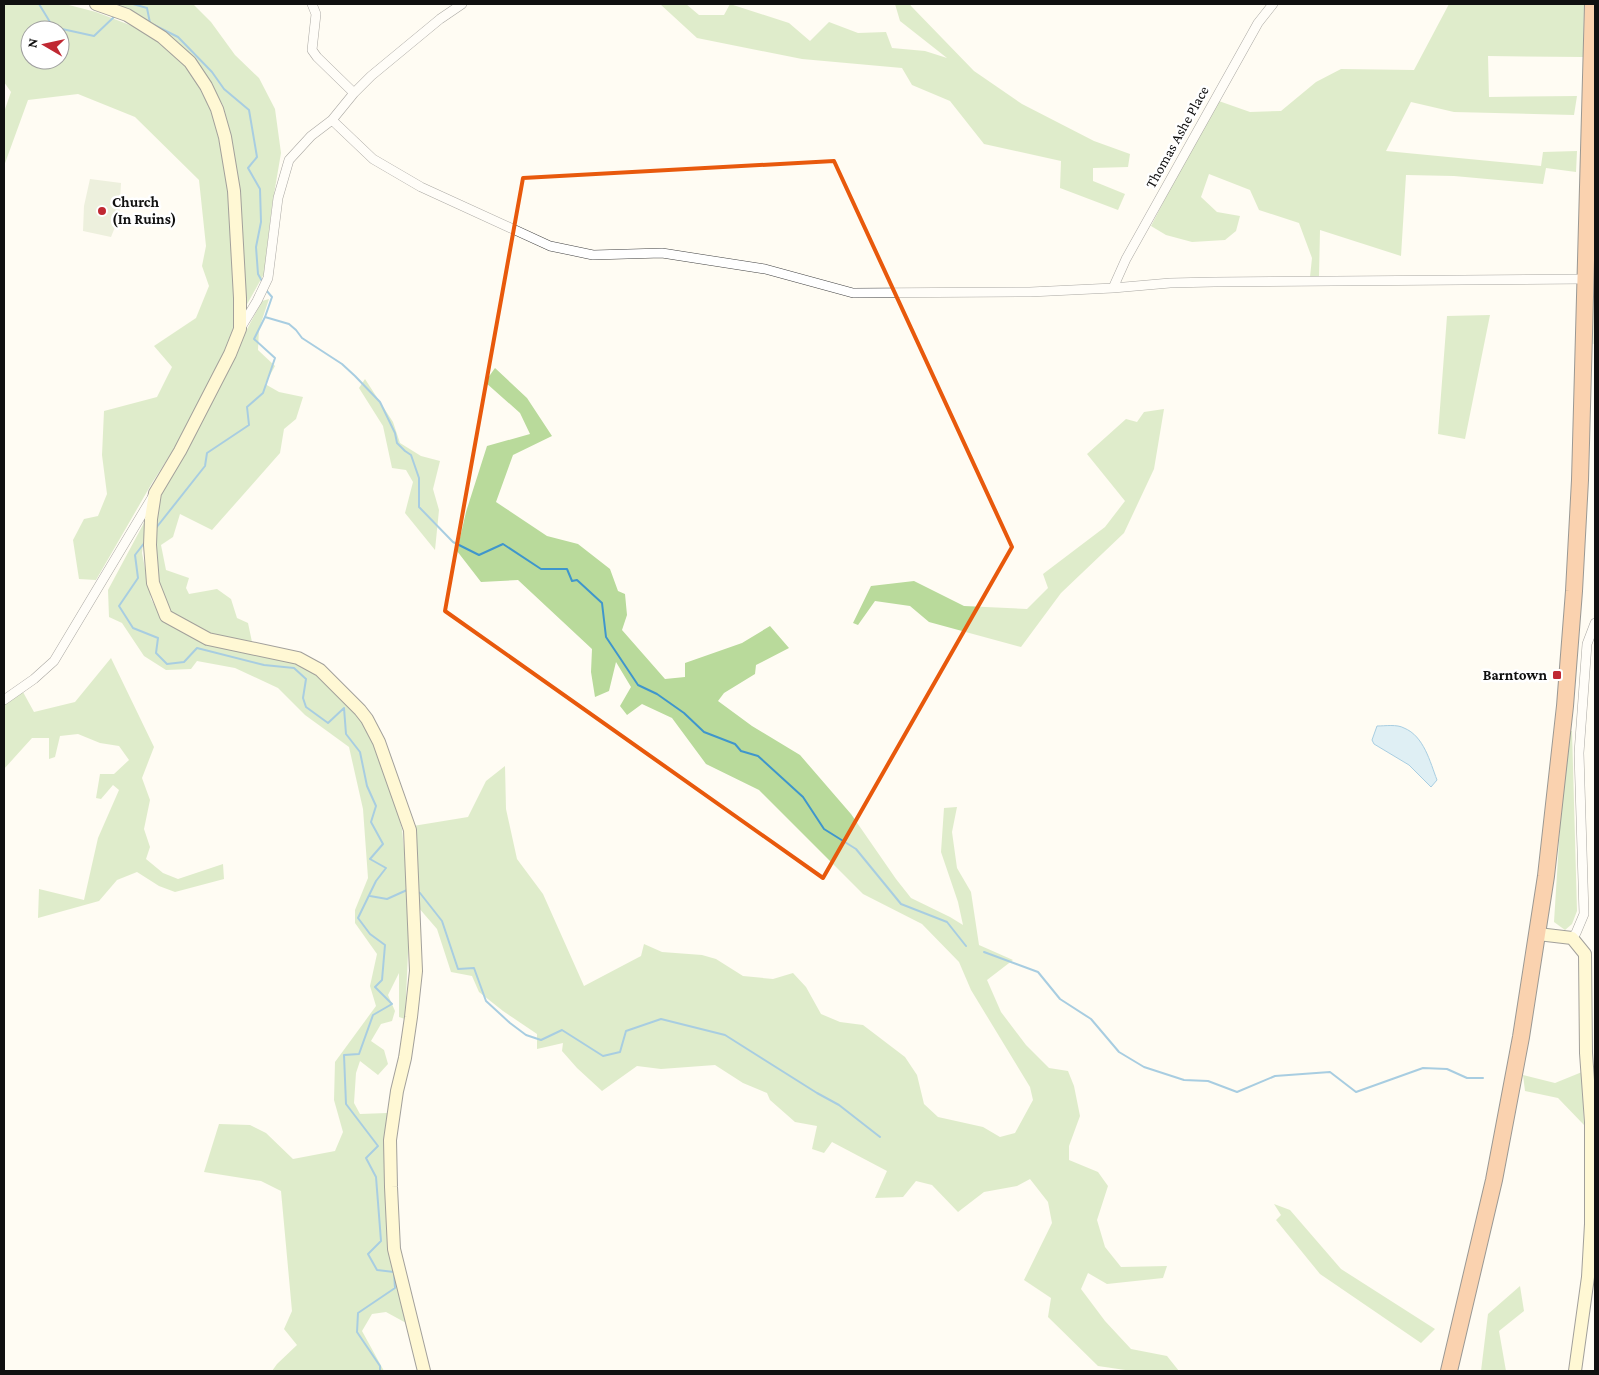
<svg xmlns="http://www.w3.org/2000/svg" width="1599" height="1375" viewBox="0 0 1599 1375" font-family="'Crimson Pro',serif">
<rect width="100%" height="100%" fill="#fffcf3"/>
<path fill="#b9da9b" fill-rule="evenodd" d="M4,4h61l31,8 52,20 38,33 26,45 17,76 7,143 -59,115 -25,39 -56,97 -17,-1 -6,-39 11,-21 14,-3 9,-22 -5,-39 2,-44 53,-14 15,-30 -18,-21 42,-28 13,-32 -7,-20 4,-20 -7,-66 -64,-63 -57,-23 -50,6 -24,66v-54l7,-20 -7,-10zM30,30h30v30h-30z
M118,4h75l18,18 24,33 24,23 16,31 6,44 -9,53 -8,68 -18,32 -6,-118 -17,-83 -30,-46 -43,-29z
M660,4h26l13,11h25l6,-11 59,19 21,18 19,-19 29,11 28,-1 6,16 33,3 22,7 -47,-37 -5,-17h15l1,2 63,65 48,33 72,37 36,13 -2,13 -35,1v13l32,13 -7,16 -58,-22 1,-27 -77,-17 -34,-43 -38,-16 -10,-17 -100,-9 -105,-21z
M1449,4h135l-1,53 -95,-1 1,41 88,-1 -3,19 -120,-3 -43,-10 -25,49 155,15 2,-14 34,-1 -1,21 -30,-4 -3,16 -89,-8 -48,-1 -5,81 -81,-26 -1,47h-9l2,-19 -13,-35 -40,-13 -9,-20 -41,-16 -8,23 16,15 23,4 -4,15 -11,9 -33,2 -26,-7 -15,-9 65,-126 34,12 31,-1 35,-29 25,-13 73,1z
M269,299l-10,30 -1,21 17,16 -10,18 14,8 24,5 -7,22 -12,10 -4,24 -68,77 -32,-16 -7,23 -12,8 5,25 23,8 -3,10 3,6 28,-5 14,10 6,19 11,5 4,19 -42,-6 -40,-21 -14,-31 -4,-40 6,-47 104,-196z
M1490,315l-25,124 -27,-5 9,-118z
M495,368l32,30 25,38 -39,19 -17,47 51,34 31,8 32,25 8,22 7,3 2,21 -5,15 43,49 20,-2v-14l57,-20 28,-17 19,22 -33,17 -1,9 -31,19 -6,8 34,25 48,29 51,59 45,65 15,19 39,19 13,8 -5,-23 -17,-50 3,-44 13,-1 -5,25 5,36 14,24 8,53 34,15 -26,20 14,32 25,33 23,23 19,3 6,15 6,30 -11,30v14l29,12 10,14 -11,34 8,27 16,20 46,-1 -4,12 -56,6 -19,-11 -7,16 24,32 26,28 36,7 12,15h-47l-34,-5 -50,-49 3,-19 -27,-18 28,-57 -4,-21 -18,-23 -13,7 -33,6 -26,20 -26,-27 -16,-4 -13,16 -28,1 12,-27 -55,-29 -8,11 -12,-4 5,-23 -22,-4 -25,-22 -3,-7 -24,-10 -28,-18 -54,4 -24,-3 -35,25 -25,-23 -15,-17 1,-8 -26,6v-15l-34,-23 -24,-19 -7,-16 -21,-4 -14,-43 -19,-22 -5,-81 55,-9 18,-36 19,-15 1,43 11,50 26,35 41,92 57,-30 3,-12 18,8 40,3 14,4 27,17 30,3 20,-6 13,14 15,27 19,8 23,3 42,32 12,18 7,29 14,13 45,10 17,10 15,-4 18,-33 -3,-13 -59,-97 -12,-28 -37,-38 -59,-30 -104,-104 -53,-26 -34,-46 -30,-14 -15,11 -7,-9 11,-19 -15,-25 -7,29 -14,6 -4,-25 1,-23 -74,-69 -37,2 -24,-31 9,-39 21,-66 43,-12 -10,-21 -35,-31z
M365,379l28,43 7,21 21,13 19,5 -7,28 6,21 -4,40 -30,-37 8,-31 -7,-12 -14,-2 -9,-42 -24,-38z
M1164,409l-10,60 -30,64 -63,60 -40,54 -92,-25 -19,-16 -35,-5 -17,24 -5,-2 18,-37 43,-5 50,25 63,3 21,-21 -5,-14 62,-47 20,-26 -38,-47 39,-35 11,3 7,-10z
M146,519l-4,34 9,46 13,23 136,41 20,13 40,39 22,44 20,70 8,80 -5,110 -6,-2v-44l-11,22 7,16 -3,10 -11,3 -10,17 13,9 4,14 -10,11 -18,-14 -4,12 -2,30 6,11 27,-1 1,130 20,81 -22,-12 -14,2 -10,17 22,40h-112l5,-7 20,-19 -13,-16 8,-18 -11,-120 -20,-10 -57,-9 15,-48 31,1 16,8 27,26 42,-8 8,-19 -9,-32 1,-38 41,-56 -6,-20 7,-32 -22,-31v-13l13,-32 -5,-69 -14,-62 -44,-32 -27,-27 -43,-20 -38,-7 -6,8 -25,1 -22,-14 -22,-33 -13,-6 -1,-27z
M111,658l43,89 -12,31 8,22 -6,29 6,18 -4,12 17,14 15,6 45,-15 1,15 -49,13 -16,-6 -22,-14 -20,8 -18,21 -61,17 1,-29 45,11 14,-62 21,-48 -6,-5 -12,14 -5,-1 4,-24h14l15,-14 -10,-14 -19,-3 -22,-9 -18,2 -5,21 -6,2v-21h-17l-28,31v-66l19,-11 11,20 41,-10z
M1566,730l6,1 5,180 -5,13 -7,6 -11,-8z
M1582,1072l2,53 -26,-27 -33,-7 -2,-16 32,8z
M1274,1204l16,6 51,59 94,60 -14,14 -101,-69 -44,-54 5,-5z
M1520,1286l4,25 -25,20 7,40h-25l7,-57z"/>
<path fill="#d8e2c3" d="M90,179l31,4 -2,34 -8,20 -28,-6 1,-25z
M1593,297h2v47h-3z"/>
<path fill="#b8e0f6" stroke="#3f96cc" d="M1377,726c8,0 20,-2 27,2 20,8 26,34 33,52l-6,7 -22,-22 -35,-21 -2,-4z"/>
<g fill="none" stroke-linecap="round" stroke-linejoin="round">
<path stroke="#3f96cc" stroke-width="2" d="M39,4l14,23 41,9 22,-21
M133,4l14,4 3,15 28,14 34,35 12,17 25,21 8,47 -9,11 12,21 1,33 -5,25 2,27 5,9
M265,317l24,7 7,6 6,8 40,26 13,12 25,26 15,31 2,10 8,8 6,4 8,23v29l34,35 26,13 24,-11 38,25h26l5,12 5,-1 25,23 4,34 32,48 19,9 27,19 20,19 31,12 6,7 17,5 45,41 21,32 32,20 45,55 46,18 19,24
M156,528l49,-62 2,-13 42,-28 -2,-18 16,-14 12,-35 -21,-19 11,-22 7,-20 -6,-7
M145,542l-10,13 3,23 -19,28 14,22 25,10 -2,15 11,11 17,-2 13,-14 67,17 30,3 12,11 -3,19 3,9 22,16 16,-15 2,26 14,18 7,34 9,20 -5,16 12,22 -13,15 16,9 -10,13 -18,37 12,16 15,11 -3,35 -7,7 17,17 -19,11 -14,39 -15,1 2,49 32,42 -12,12 10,19 5,64 -13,13 9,16 17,2 1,16 -37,25 -1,19 23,34v5
M417,892l3,1 22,28 16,48 16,-1 12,33 24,22 16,12 15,5 21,-10 41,26 17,-4 6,-21 35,-12 64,16 92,58 22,12 41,32
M370,896l17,3 20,-9
M984,952l54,20 22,27 31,20 28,33 25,15 40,13 24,1 29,11 38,-16 55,-4 26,20 67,-24 24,1 20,9h16"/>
<g stroke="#434343" stroke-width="10">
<path id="street" d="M312,4l4,10 -4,36 5,7 37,36
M332,120l41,39 48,28 129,59 43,9 69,-2 103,16 88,24 177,-1 83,-4 57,-5 44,-1 371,-3
M1113,288l13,-29 132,-236 15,-19
M240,329l17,-28 11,-23 10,-80 11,-38 22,-24 21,-16 22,-27 17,-17 69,-57 22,-15
M4,700l30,-21 20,-18 99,-165
M1572,938l4,-5 8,-19 -5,-161 8,-109 8,-21"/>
</g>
<g stroke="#323232" stroke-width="14">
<path id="secondary" d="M96,4l31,11 35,22 28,25 16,24 11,23 8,28 9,54 6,107v31l-10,25 -50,97 -25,42 -4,26 -1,26 3,38 13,33 42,23 90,19 22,12 40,40 7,9 12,23 31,88 6,141 -5,46 -6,41 -8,33 -7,49 1,47 3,62 30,122
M1538,934l34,4 13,16 1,99 5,69v102l-3,53 -13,94"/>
</g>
<g stroke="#212121" stroke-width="18">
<path id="highway" d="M1449,1371l45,-191 27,-143 25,-161 19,-170 9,-115 6,-111 13,-476"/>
</g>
<use href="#street" stroke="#fff" stroke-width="9"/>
<use href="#secondary" stroke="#fef4af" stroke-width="12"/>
<use href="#highway" stroke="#f39f5d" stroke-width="16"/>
</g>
<path d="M0 0H1599V1375H0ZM834,161l178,386 -189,331 -378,-267 78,-433z" fill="#fffcf3" fill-opacity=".55" fill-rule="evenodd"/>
<path fill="none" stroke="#e8590c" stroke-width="4" stroke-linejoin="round" d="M834,161l178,386 -189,331 -378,-267 78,-433z"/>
<g fill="#c02832" stroke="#fff" stroke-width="2">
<circle cx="102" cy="211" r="5"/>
<rect x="1552" y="670" width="10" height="10" rx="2.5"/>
</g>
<g text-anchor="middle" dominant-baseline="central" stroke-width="5" stroke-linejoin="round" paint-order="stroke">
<g font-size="15" fill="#101010" stroke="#fff">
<text transform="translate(1177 137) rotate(-61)">Thomas Ashe Place</text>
</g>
<g font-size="15" font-weight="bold" fill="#101010" stroke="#fff" text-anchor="start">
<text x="112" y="202">Church<tspan x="112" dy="17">(In Ruins)</tspan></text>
<text x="1547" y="675" text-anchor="end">Barntown</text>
</g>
</g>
<rect width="1599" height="1375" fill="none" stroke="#101010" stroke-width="10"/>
<g transform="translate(45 45) rotate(279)"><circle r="24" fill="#ffffff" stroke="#9f9f9f"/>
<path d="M0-4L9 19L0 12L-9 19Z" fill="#c02832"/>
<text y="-8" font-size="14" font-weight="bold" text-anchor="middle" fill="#101010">N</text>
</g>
</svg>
